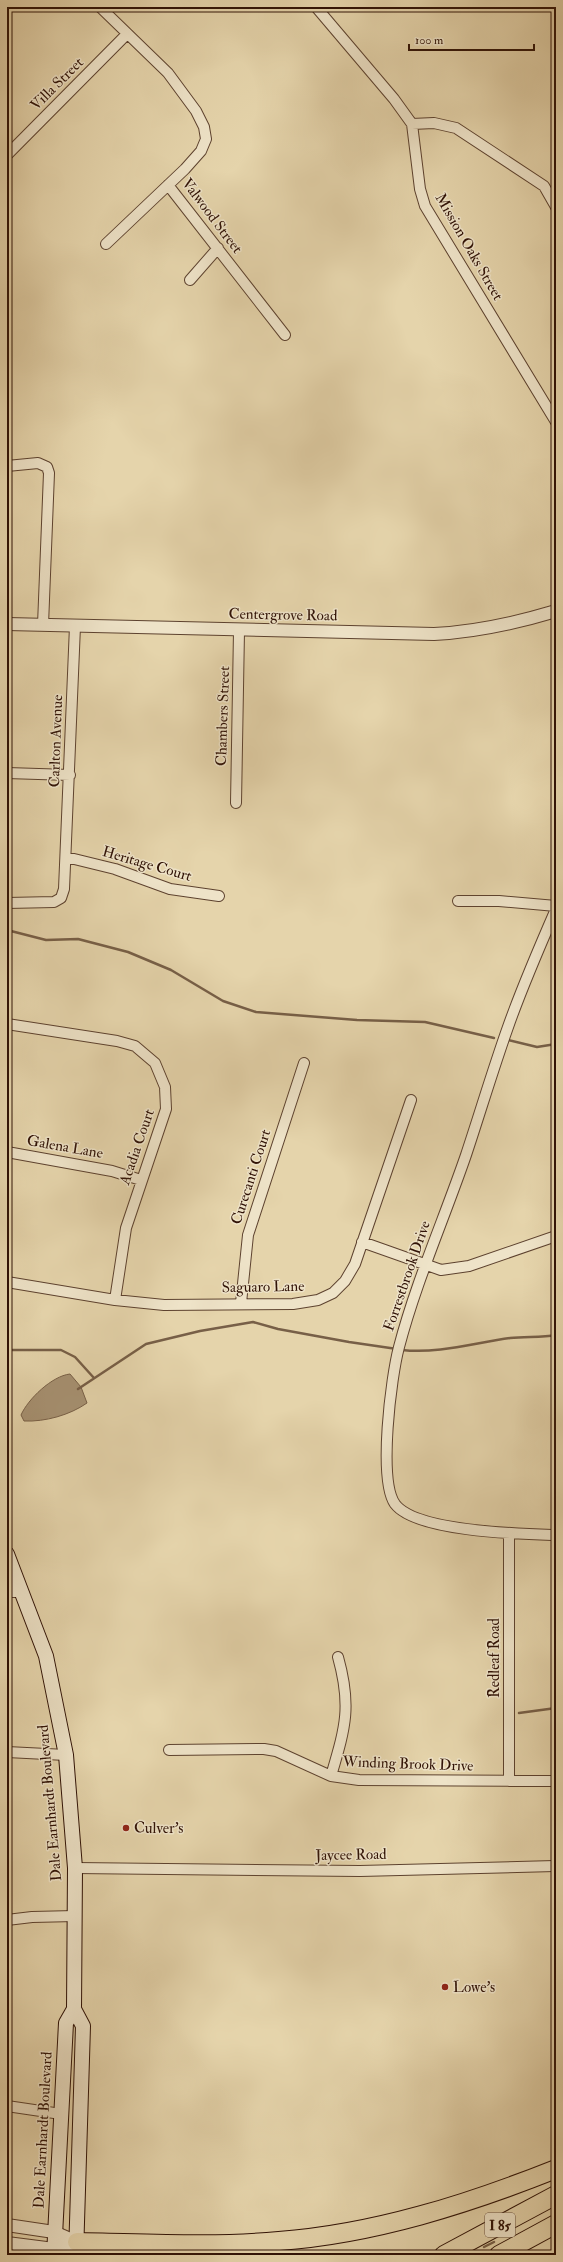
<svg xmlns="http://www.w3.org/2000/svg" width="563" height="2262" viewBox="0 0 563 2262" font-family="'IM FELL Double Pica',serif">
<rect width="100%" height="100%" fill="#e5d4ab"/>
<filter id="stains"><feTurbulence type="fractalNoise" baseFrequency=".005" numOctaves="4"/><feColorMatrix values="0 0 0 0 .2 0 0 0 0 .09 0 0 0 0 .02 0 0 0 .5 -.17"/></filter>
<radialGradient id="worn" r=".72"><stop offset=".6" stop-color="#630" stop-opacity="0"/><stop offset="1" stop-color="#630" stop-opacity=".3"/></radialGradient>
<path fill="#a79273" stroke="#775f47" d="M70,1374l11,13 6,16c-17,12 -42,19 -63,18l-3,-6c7,-16 31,-39 49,-41z"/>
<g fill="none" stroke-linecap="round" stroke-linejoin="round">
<path stroke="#775f47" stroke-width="2.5" d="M7,930l39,10 32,-1 50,13 43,18 52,31 33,11 101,8 68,2 69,16
M508,1040l29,7 19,-3
M7,1350h54l14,7 19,21
M402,1350c36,4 72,-7 108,-12 15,-2 31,0 46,-3
M78,1389l68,-45 54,-13 53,-9 25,7 71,13 48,7
M519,1713l37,-5
M484,2247l10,-5"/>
<g stroke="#5d422f" stroke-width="12">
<path id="minor" d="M100,7l68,66 28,38 8,16 2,12 -5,12 -16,18 -79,75
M316,7l78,92 18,25 8,65 5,17 131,216
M412,124l22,-1 22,5 88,58 12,21
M7,155l120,-121
M168,185l117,150
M190,280l28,-32
M7,466l31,-3 9,4 2,6 -6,152
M7,773l63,2
M236,803l3,-172
M66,857l49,12 55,20 49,7
M458,901h41l57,5
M7,903l47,-1 7,-4 3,-9 11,-263
M556,909c-17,39 -34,78 -48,118 -15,42 -28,86 -42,128 -22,64 -50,127 -67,192 -8,30 -21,133 -4,157 21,28 127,30 161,31
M7,1024l110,17 18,5 20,17 10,24 1,22 -40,119 -11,72
M7,1152l105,19 29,9
M362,1242l79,28 28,-4 87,-30
M7,1282l108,18 49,5 129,-1 25,-4 15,-7 12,-12 10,-17 56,-164
M241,1303l7,-68 56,-172
M7,1592h16
M169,1750l95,-1 12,2 55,25 28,4 197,1
M7,1752l59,3
M331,1776c14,-48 21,-69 7,-119
M509,1781v-247
M75,1868l285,3 195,-5
M7,1920l25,-3 43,-1
M7,2106l54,8"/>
</g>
<g stroke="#5d422f" stroke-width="14">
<path id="tertiary" d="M7,624l427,10c42,-2 82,-11 122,-23
M7,2225l47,7 23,10
M7,2243l47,6 23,-7"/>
</g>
<g stroke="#301206" stroke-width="16">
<path id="secondary" d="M7,1554l39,102 20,99 9,113 -1,141 -8,14 -12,232
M74,2009l9,17 -7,229"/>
</g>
<g stroke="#301206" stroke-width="20">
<path id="motorway" d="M77,2242c67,1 135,5 202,-1 95,-7 189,-37 277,-72
M444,2255l112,-60
M499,2255l57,-31"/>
</g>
<use href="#minor" stroke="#eee3c8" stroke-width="10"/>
<use href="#tertiary" stroke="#eee3c8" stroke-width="12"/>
<use href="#secondary" stroke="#eee3c8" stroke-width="14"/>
<use href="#motorway" stroke="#e5d4ab" stroke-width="18"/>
</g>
<g fill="#8f2418" stroke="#eee3c8" stroke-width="1.5">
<circle cx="126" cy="1828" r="4"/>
<circle cx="445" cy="1987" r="4"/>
</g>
<g text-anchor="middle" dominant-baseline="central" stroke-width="3" stroke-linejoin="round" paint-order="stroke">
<rect fill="#eee3c8" stroke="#695140" stroke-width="1" x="485" y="2213" width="30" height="24" rx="3"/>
<g font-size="14" font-weight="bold" fill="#301206">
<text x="500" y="2225">I 85</text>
</g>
<g font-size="15" fill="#301206" stroke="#eee3c8">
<text transform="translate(57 84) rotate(-45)">Villa Street</text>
<text transform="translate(212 216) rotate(53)">Valwood Street</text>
<text transform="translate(469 247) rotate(60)">Mission Oaks Street</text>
<text transform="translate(283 615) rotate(1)">Centergrove Road</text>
<text transform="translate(223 716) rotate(-88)">Chambers Street</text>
<text transform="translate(56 741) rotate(-88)">Carlton Avenue</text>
<text transform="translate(147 864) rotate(16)">Heritage Court</text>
<text transform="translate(65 1147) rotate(10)">Galena Lane</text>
<text transform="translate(137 1147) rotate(-71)">Acadia Court</text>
<text transform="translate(251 1177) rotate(-72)">Curecanti Court</text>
<text transform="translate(407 1276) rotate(-71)">Forrestbrook Drive</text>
<text transform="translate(263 1287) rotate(-1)">Saguaro Lane</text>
<text transform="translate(494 1658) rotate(-90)">Redleaf Road</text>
<text transform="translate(408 1764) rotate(2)">Winding Brook Drive</text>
<text transform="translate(50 1803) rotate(-95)">Dale Earnhardt Boulevard</text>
<text transform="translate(351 1855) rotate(-1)">Jaycee Road</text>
<text transform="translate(43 2130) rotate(-87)">Dale Earnhardt Boulevard</text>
</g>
<g font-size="15" fill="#301206" stroke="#eee3c8" text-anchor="start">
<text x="134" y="1828">Culver's</text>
<text x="453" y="1987">Lowe's</text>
</g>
</g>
<rect width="563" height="2262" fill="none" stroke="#e5d4ab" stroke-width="24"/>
<rect x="8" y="8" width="547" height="2246" fill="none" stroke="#301206" stroke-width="2"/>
<rect x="12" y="12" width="539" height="2238" fill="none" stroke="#301206"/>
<path d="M409 44v6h125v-6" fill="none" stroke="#301206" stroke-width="2"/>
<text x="415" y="44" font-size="12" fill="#301206" stroke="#eee3c8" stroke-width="3" paint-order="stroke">100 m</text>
<rect width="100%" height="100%" filter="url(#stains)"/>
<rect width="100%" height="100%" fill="url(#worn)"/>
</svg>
